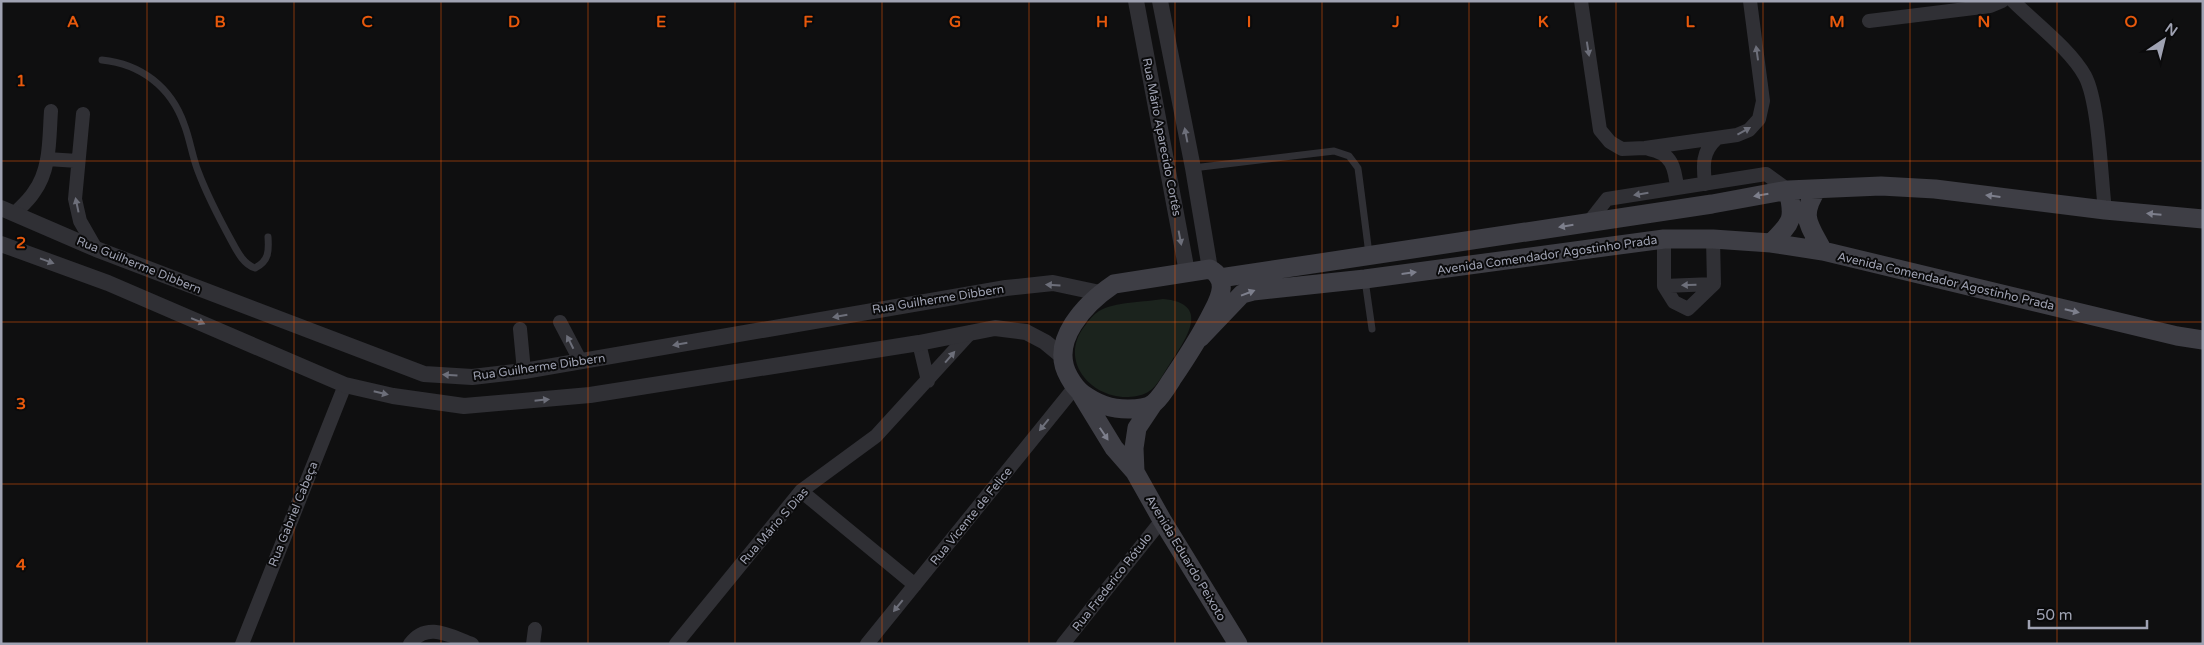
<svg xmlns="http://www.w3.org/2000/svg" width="2204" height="645" viewBox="0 0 2204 645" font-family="'Varela Round',sans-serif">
<rect width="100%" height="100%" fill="#0f0f10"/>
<path fill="#1b231d" d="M1163,299c48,4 24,39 8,63 -7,10 -13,24 -23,30 -6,4 -16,5 -22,5 -36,0 -67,-37 -42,-70 4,-6 9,-12 15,-16 15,-9 46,-9 64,-12z"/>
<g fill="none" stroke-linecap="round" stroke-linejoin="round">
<path stroke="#303035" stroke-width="7" d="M102,60c39,4 69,27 82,64 6,15 8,32 14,47 9,24 21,47 33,69 6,11 12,24 24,28 14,-7 14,-17 13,-31
M1193,168l141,-17 15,5 9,12 11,86
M1365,280l7,49"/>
<path stroke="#303035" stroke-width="14" d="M1581,1l19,129 10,12 12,7 23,-1 92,-13 12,-5 10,-11 4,-18 -13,-100
M2013,1c22,22 57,48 72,75 14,26 16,102 20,134
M1869,21l121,-15 12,-5
M83,114l-8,85 5,22 16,28
M1649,149c23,4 26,19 28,39
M47,159l31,2
M1705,184c-2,-19 -3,-32 11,-45
M15,213c7,-7 14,-13 19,-21 17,-23 15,-54 17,-81
M1589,222l18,-23 159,-25 22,16
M1664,239v47l10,16 14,7 26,-25 -1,-45
M1664,286l50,-2
M560,322l21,40
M520,329l4,42
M919,343l9,38
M801,491l114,94
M242,644l103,-259
M410,644c17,-23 40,-8 62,0
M533,644l2,-15
M676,644l125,-153 75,-55 95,-104
M867,644l208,-257
M1063,644l99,-124"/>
<path stroke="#303035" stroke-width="16" d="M1136,1l51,271
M1160,1l33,167 17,101
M1,208l95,41 328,125 48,3 52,-6 482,-83 47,-5 47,10
M1,244l107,39 237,102 48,11 71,10 126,-11 329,-52 76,-15 31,4 19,10 17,14"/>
<path stroke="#3e3e45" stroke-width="19" d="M1817,189c-18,28 -8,35 6,62
M1771,243c21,-21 24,-23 17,-53
M1210,269c18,10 11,27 3,42 -12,24 -26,46 -41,68 -5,8 -11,18 -18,24 -6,5 -19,6 -26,6 -18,0 -31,-5 -45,-15 -7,-5 -10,-10 -14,-17 -21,-36 17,-74 45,-93z
M1220,278l492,-74 76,-14 93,-4 54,3 170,21 98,9
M1200,338l42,-44 11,-3 112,-12 299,-40h49l58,4 52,8 354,85 26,4
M1081,394l33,54 21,24 27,48 76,124
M1135,472l-1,-24 3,-20 16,-24"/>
</g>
<defs><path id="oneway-solid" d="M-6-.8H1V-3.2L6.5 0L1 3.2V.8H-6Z" transform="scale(1.25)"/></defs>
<g fill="#6d6f7a">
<use href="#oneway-solid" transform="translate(1588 49) rotate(81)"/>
<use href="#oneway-solid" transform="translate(1757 53) rotate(-98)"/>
<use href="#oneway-solid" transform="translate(1744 131) rotate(-29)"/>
<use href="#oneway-solid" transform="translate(1186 135) rotate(-101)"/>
<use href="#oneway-solid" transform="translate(1641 194) rotate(171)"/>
<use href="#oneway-solid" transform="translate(77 205) rotate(-102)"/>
<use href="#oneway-solid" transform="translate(1180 238) rotate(79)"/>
<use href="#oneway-solid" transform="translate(47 261) rotate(20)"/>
<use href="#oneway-solid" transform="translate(1053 285) rotate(-177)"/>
<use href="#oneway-solid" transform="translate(1689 285) rotate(178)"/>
<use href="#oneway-solid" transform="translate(840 316) rotate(170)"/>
<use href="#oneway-solid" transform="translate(198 321) rotate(23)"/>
<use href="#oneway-solid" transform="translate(570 342) rotate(-117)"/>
<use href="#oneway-solid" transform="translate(680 344) rotate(170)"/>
<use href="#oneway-solid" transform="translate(950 357) rotate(-49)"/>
<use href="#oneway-solid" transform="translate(450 375) rotate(-176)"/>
<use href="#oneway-solid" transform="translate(381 393) rotate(13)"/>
<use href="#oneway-solid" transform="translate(542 400) rotate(-6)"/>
<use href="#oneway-solid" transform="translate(1044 425) rotate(129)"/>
<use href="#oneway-solid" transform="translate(898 606) rotate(129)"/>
</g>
<g fill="#7d7f8c">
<use href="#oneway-solid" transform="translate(1761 195) rotate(170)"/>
<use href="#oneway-solid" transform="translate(1993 196) rotate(-173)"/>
<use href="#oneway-solid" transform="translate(2154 214) rotate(-175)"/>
<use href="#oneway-solid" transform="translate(1566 226) rotate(171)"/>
<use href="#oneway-solid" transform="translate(1409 273) rotate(-7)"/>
<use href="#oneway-solid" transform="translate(1248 293) rotate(-21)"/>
<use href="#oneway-solid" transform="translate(2072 311) rotate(13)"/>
<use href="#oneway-solid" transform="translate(1104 434) rotate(56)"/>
</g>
<path fill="none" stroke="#e8590c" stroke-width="1" stroke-opacity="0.55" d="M147,1v643M294,1v643M441,1v643M588,1v643M735,1v643M882,1v643M1029,1v643M1175,1v643M1322,1v643M1469,1v643M1616,1v643M1763,1v643M1910,1v643M2057,1v643M1,161h2202M1,322h2202M1,484h2202"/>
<g text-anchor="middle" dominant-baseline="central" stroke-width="4" stroke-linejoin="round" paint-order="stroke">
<g font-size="12" fill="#9fa2b2" stroke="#0a0a0b">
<text transform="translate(1162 137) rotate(79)">Rua Mário Aparecido Cortês</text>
<text transform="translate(1547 255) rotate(-8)">Avenida Comendador Agostinho Prada</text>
<text transform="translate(139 265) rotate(22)">Rua Guilherme Dibbern</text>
<text transform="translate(1946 281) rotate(13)">Avenida Comendador Agostinho Prada</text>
<text transform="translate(938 299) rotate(-9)">Rua Guilherme Dibbern</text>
<text transform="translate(539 367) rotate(-8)">Rua Guilherme Dibbern</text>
<text transform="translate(293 514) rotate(-68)">Rua Gabriel Cabeça</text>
<text transform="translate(971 516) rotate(-51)">Rua Vicente de Felice</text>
<text transform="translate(774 526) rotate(-49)">Rua Mário S Dias</text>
<text transform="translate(1186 558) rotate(59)">Avenida Eduardo Peixoto</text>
<text transform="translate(1112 582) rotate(-52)">Rua Frederico Rótulo</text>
</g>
</g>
<g font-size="16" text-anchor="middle" font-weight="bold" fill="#e8590c" stroke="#0a0a0b" stroke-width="4" stroke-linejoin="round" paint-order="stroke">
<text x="73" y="27">A</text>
<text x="220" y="27">B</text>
<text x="367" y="27">C</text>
<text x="514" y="27">D</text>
<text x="661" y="27">E</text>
<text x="808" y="27">F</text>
<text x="955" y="27">G</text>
<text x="1102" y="27">H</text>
<text x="1249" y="27">I</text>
<text x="1396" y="27">J</text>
<text x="1543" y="27">K</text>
<text x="1690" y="27">L</text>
<text x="1837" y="27">M</text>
<text x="1984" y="27">N</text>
<text x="2131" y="27">O</text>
<text x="21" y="86">1</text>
<text x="21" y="248">2</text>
<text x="21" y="409">3</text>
<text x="21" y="570">4</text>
</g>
<rect width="2204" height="645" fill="none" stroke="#9fa2b2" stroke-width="5"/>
<g transform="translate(2164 40) rotate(35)" stroke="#0a0a0b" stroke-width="4" paint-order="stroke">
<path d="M0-4L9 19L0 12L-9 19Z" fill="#9fa2b2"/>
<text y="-8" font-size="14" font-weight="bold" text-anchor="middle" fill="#9fa2b2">N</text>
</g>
<path d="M2029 620v8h118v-8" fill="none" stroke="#9fa2b2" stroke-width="2.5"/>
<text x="2036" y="620" font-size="15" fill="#9fa2b2" stroke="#0a0a0b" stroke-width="4" paint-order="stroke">50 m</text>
</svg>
